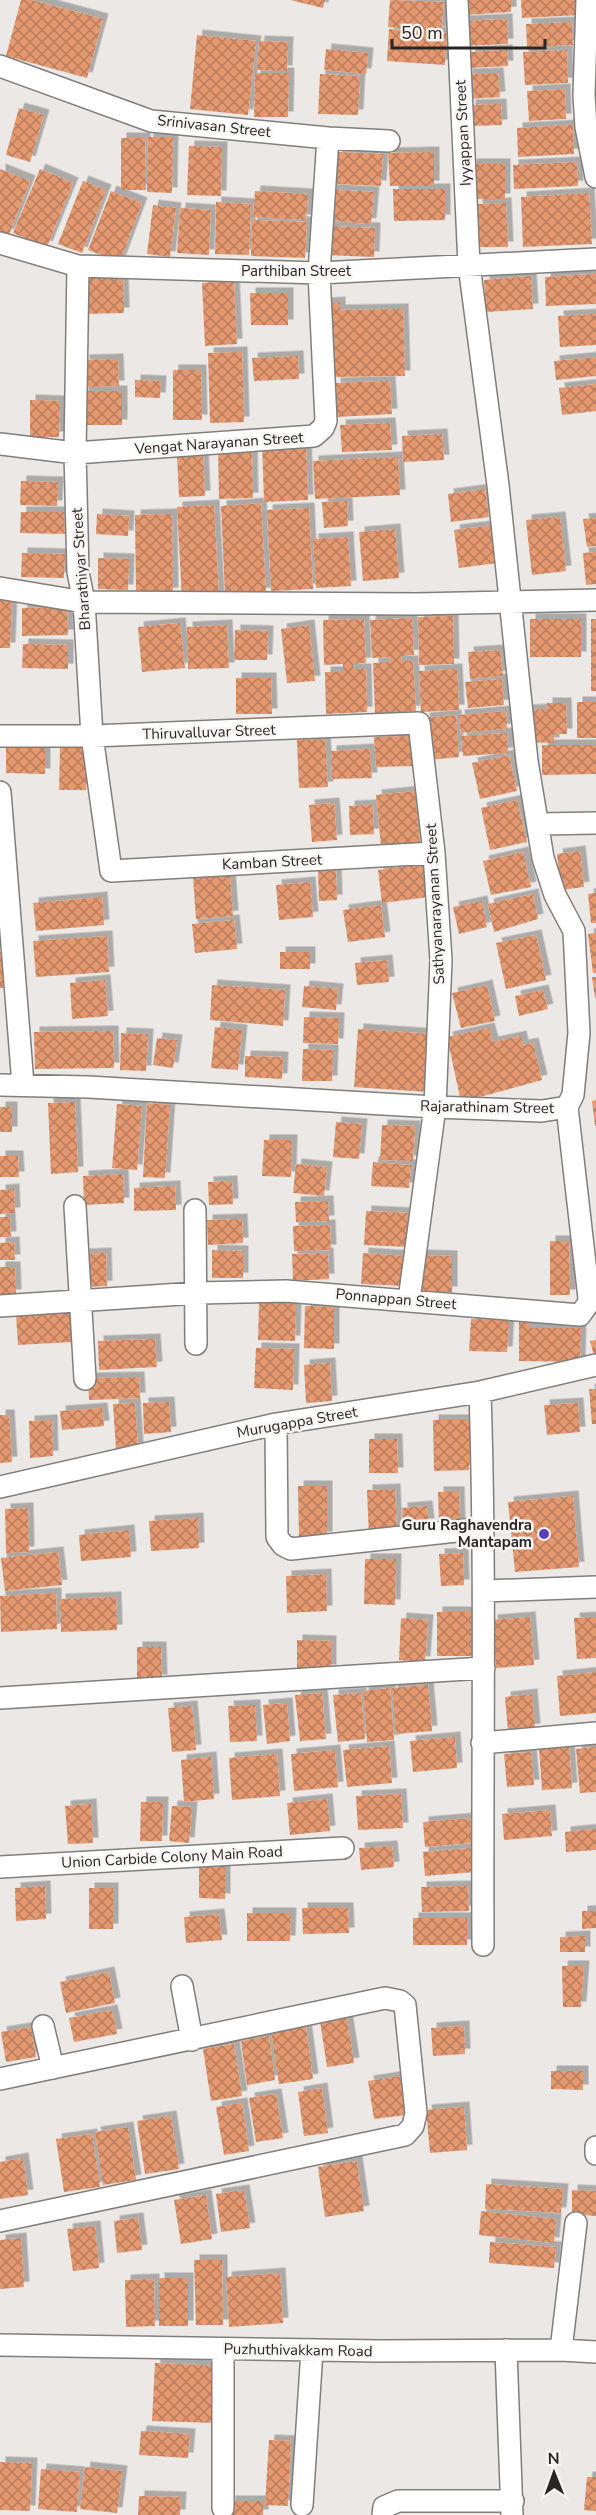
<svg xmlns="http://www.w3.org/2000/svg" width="596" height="2515" viewBox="0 0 596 2515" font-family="'Nunito Sans',sans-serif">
<defs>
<pattern id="building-cross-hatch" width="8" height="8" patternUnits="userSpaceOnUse" patternTransform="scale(1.5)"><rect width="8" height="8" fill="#e59970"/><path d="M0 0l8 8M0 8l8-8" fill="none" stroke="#ba7d5c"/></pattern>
<filter id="shadow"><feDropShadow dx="5.5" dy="-5.5" stdDeviation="0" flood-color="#0004"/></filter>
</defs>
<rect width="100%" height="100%" fill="#ebe8e6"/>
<path fill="url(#building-cross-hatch)" filter="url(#shadow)" d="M21,0h11l71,19 -16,59 -81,-22z
M290,0h35l-2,8z
M390,0l54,2 -3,30 -53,-5z
M463,0h48v12l-47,3z
M521,0h58l1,15 -58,3z
M507,19l1,25 -46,2 -1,-25z
M572,22l1,23 -46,2 -1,-23z
M389,29l58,4 -2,32 -58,-4z
M197,35l59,6 -8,74 -58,-6z
M259,41l29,1 -1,29 -30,-1z
M326,49l42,4 -2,21 -42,-4z
M507,50l1,16 -37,2 -1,-16z
M567,50l1,33 -43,2 -2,-33z
M255,73h34l-1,44h-34z
M498,73l2,24 -32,2 -1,-25z
M320,74l40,2 -2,39 -40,-1z
M565,89l1,30 -37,2 -2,-30z
M501,104l1,21 -31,1 -1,-21z
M19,108l25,7 -14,47 -24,-7z
M573,125l1,29 -56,3 -1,-29z
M148,137h25l-1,56 -25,-1z
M121,138h24l1,52h-25z
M189,146l33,1 -1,49 -34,-1z
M337,152l46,2 -2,32 -46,-2z
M434,152v34h-44l-2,-33z
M577,162l1,24 -64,3 -1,-24z
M471,164h34v35h-34z
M0,169l30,12 -21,54 -9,-3z
M40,169l33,14 -26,64 -34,-14z
M83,181l23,9 -24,63 -24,-9z
M325,189l49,3 -3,32 -48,-4z
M393,189h52v31l-51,1z
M111,191l31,12 -22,59 -32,-12z
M255,191l53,3 -2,26 -53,-3z
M589,193l3,51 -69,3 -2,-50z
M216,202l35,2 -2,51 -34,-1z
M506,203l2,44h-30l-1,-43z
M153,205l23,3 -6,49 -23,-3z
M180,208l31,2 -2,45 -32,-2z
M252,220l55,2 -2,36 -54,-2z
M327,226l48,2 -1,29 -49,-2z
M596,274v30l-50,2 -1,-29z
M531,276l2,33 -47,3 -2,-32z
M123,277l1,36 -41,1 -1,-36z
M234,281l3,63 -32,2 -3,-63z
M250,293h38v32h-37z
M340,302v8l63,-1 2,67 -77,1 -2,-74z
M596,314v31l-36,2 -2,-31z
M242,352l2,70 -34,1 -2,-70z
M298,356l1,23 -45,2 -2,-23z
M596,357v19l-40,4 -2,-19z
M118,359l1,27 -33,1 -2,-27z
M173,370h28l1,50h-29z
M135,380l26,1 -1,17 -25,-1z
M390,381l2,33 -55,3 -2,-34z
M596,384v27l-34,4 -3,-27z
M83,391h39v34h-39z
M30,400l30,1 -1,36h-29z
M390,423l2,27 -50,2 -2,-27z
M442,434l2,26 -41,2 -1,-26z
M306,441l2,59 -44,2 -2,-60z
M252,447l1,51 -34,1 -1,-51z
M203,454l2,42 -26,1 -2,-42z
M398,457l2,38 -85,4 -2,-38z
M21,481l37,1 -1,24 -37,-1z
M485,489l4,28 -38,5 -3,-28z
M347,501l1,25 -24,2 -2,-26z
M261,503l5,90 -41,2 -4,-89z
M214,505l5,92 -37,2 -5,-92z
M309,508l4,81 -42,2 -4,-81z
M21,512h43l1,22 -45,-1z
M97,514l32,2 -1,20 -32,-2z
M172,514l1,79 -37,1 -1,-79z
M560,517l6,54 -34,4 -6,-55z
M596,518v28l-9,1 -4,-28z
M494,525l4,38 -39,5 -5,-38z
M395,529l4,49 -36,3 -4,-49z
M348,537l3,49 -35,2 -3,-49z
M596,552v32l-10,1 -3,-32z
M22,553l43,1 -1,24 -43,-1z
M98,558l31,1 -1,31 -30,-1z
M0,598l12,1 -2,49h-10z
M67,607l1,28 -46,1v-28z
M453,616l1,48 -35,1 -1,-48z
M412,618l2,37 -13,1 1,5h11l3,50 -41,3 -2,-51 17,-1v-5l-18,1 -2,-38z
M364,619l2,44 -13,1v5h13l1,43 -41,2 -1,-42h18v-8l-19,1 -1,-45z
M530,619h51v38h-51z
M591,619h5v72h-5z
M180,623l5,45 -43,4 -4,-45z
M227,625l2,43 -41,1 -1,-42z
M309,625l6,56 -28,2 -6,-54z
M235,630l33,1 -1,29h-33z
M23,644l45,1v24l-46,-1z
M500,650l3,26 -33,3 -2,-27z
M457,669l2,41 -38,2 -2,-41z
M236,678h35l1,36h-36z
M502,679l2,26 -36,3 -3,-26z
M577,702h19v36h-19z
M547,703h19l1,31h-13v9l-28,-1v-32l21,-1z
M506,711l1,18 -46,4 -2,-18z
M456,715l3,42 -31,3 -4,-42z
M507,733l1,20 -45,3 -2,-20z
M411,736l2,30 -37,1 -2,-30z
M325,739l3,48 -29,1 -2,-48z
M542,745h54v29l-54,1z
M6,747h39v27l-39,-1z
M60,747l27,1 -1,42h-27z
M370,749l2,29 -40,1 -1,-28z
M509,755l8,36 -37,8 -8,-36z
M415,791l5,52 -39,3 -5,-51z
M517,800l10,42 -37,8 -9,-42z
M334,803l3,37 -25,2 -3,-37z
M373,805l1,29 -24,1 -1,-29z
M580,851l4,36 -23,3 -4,-36z
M523,852l8,35 -40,8 -8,-34z
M425,864l4,33 -47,6 -4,-33z
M336,870l1,30 -18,1 -1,-30z
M230,875l3,41 -37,3 -3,-41z
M310,882l3,35 -34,3 -3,-35z
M596,893v30h-5l-3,-29z
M533,894l5,25 -44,13 -6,-28z
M102,897l2,28 -68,6 -3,-28z
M482,901l5,26 -28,7 -6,-27z
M381,905l4,32 -37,5 -5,-32z
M234,920l3,29 -42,4 -3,-29z
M596,933v40h-3l-5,-39z
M536,935l10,45 -40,9 -10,-46z
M107,936l2,36 -73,5 -3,-36z
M0,952h3v36h-3z
M280,952h30v17h-30z
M387,960l2,22 -32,3 -2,-22z
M592,977h4v21h-1z
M105,980l3,36 -36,3 -2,-36z
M212,985l73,5 -2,36 -73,-6z
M487,985l8,36 -34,7 -9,-35z
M304,986l34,3 -2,21 -34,-3z
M543,990l5,19 -29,7 -4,-20z
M304,1017l35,1 -1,26 -35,-1z
M215,1027l27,3 -4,40 -27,-2z
M489,1028l4,14 28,-6 2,9 10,-2 9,37 -81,22 -14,-65z
M358,1029l74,5 -4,58 -74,-5z
M113,1031l1,37 -79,1 -1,-37z
M121,1033l27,1 -2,37 -26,-1z
M157,1038l20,2 -4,28 -20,-3z
M303,1049l30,1 -1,31h-30z
M245,1056l38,1 -1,22 -37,-2z
M596,1100v26h-1l-3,-25z
M75,1102l3,70 -27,2 -3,-71z
M147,1103l23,2 -5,73 -22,-1z
M117,1104l25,2 -5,64 -25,-2z
M0,1107h12v25h-12z
M336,1122l26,2 -3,35 -26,-2z
M382,1125l33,1 -2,35 -33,-1z
M264,1140h28l-1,37 -29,-1z
M0,1156h18l1,21h-19z
M373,1162l38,3 -2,23 -38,-2z
M296,1164l31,3 -3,29 -31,-3z
M123,1174l1,29 -40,2 -1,-29z
M232,1181l1,23 -24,1 -1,-23z
M175,1186l1,24 -42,1v-23z
M14,1189l1,24 -15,1v-24z
M328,1201l1,20 -33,1 -1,-20z
M366,1211l43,2 -1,34 -44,-2z
M0,1217h10l1,20h-11z
M242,1219l1,24 -35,2 -1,-25z
M330,1225l1,25 -37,1 -1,-25z
M550,1241h19l1,54h-20z
M14,1242l1,18h-15v-17z
M212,1250l31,1v27h-31z
M106,1253l1,33 -22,1 -1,-33z
M328,1253l1,26 -36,2 -1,-27z
M363,1253l44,3 -2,30 -44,-2z
M420,1255l32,1v36h-33z
M0,1267h15l1,28h-16z
M259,1303h37l-1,38 -37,-1z
M305,1306l29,1v42l-30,-1z
M70,1311l2,31 -54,3 -2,-30z
M471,1319l38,1 -2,32 -38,-1z
M519,1321h10v7h52l-1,34 -61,-1z
M155,1339l2,28 -58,3 -1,-29z
M596,1340v19h-1l-5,-18z
M256,1348l38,1 -1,41 -39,-2z
M330,1363l2,38 -26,2 -2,-38z
M139,1377l1,21 -51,2 -1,-22z
M589,1389h7v35h-4z
M169,1402l2,30 -27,2 -1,-31z
M135,1403l3,45 -22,1 -3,-45z
M578,1403l2,29 -33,3 -3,-30z
M102,1408l2,18 -42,4 -2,-19z
M0,1415h9l3,47 -12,1z
M52,1420l1,36 -23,2 -1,-37z
M433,1420h36v50l-35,1z
M369,1439h28l1,34h-29z
M298,1486h29v51l-28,1z
M395,1489l2,47 -28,1 -2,-47z
M438,1492h21l1,33 -21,1z
M573,1496l6,71 -64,5 -7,-70z
M427,1506l2,18 -26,2 -1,-18z
M28,1508l1,44 -23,1 -1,-44z
M198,1518l1,30 -48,3 -2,-30z
M129,1530l2,27 -50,4 -2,-26z
M58,1552l4,33 -57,6 -4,-33z
M463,1553l1,32 -23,1 -2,-32z
M365,1559h31l-1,46 -31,-1z
M326,1574l1,37 -40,2 -1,-37z
M56,1593l1,36 -56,3 -1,-36z
M116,1597l1,33 -56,2 -1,-33z
M437,1612h37v44h-37z
M530,1617l4,48 -38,3 -4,-48z
M596,1617v41l-19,1 -3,-41z
M401,1618l27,2 -3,42 -26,-2z
M297,1640l34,1v29h-34z
M137,1647h24l1,33h-25z
M596,1672v41l-36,3 -3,-40z
M428,1685l4,46 -36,3 -4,-46z
M390,1688l4,52 -27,2 -4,-51z
M322,1693l4,46 -26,2 -5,-46z
M361,1693l4,46 -27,3 -5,-47z
M532,1694l3,35 -27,2 -3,-34z
M287,1703l3,38 -23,3 -4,-39z
M255,1705l2,36 -27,1 -2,-36z
M192,1706l4,44 -24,2 -4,-44z
M455,1737l2,31 -44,4 -3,-31z
M389,1746l3,37 -45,4 -4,-37z
M569,1746l3,42 -30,2 -3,-41z
M596,1747v45l-16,1 -4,-44z
M335,1750l3,37 -44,4 -3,-37z
M531,1752l3,33 -27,2 -3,-33z
M277,1754l3,42 -48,4 -3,-42z
M211,1757l3,42 -30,3 -3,-42z
M401,1794l2,34 -45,2 -2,-34z
M327,1799l3,32 -40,4 -3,-32z
M141,1802h22l-1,39h-22z
M91,1804l2,39 -25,1 -3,-38z
M172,1806l20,1 -3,36 -20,-2z
M550,1810l2,26 -48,4 -2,-26z
M470,1818l2,25 -47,4 -2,-25z
M596,1829v21l-30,2 -1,-20z
M392,1846l2,21 -33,3 -2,-22z
M472,1848l3,24 -50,4 -2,-24z
M199,1865h26v34l-26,-1z
M45,1886l1,33 -30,2 -1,-33z
M468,1886l1,25 -47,1 -1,-25z
M89,1888h24v41h-24z
M302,1908h46l1,25 -46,1z
M582,1911h14v17l-14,1z
M247,1913h44l-1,28h-43z
M219,1914l3,26 -36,3 -2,-26z
M413,1918h54v27h-54z
M585,1936v16h-25v-15z
M562,1966h22l-3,41h-18z
M109,1972l6,31 -49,10 -6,-31z
M112,2010l5,24 -43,8 -5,-24z
M347,2017l7,46 -27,4 -7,-46z
M464,2026l1,28 -32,2 -2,-28z
M31,2027l5,30 -30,5 -5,-30z
M306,2027l7,52 -34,5 -8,-52z
M269,2036l6,44 -28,5 -6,-44z
M234,2044l8,52 -31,5 -8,-52z
M551,2071h32v19l-32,-1z
M400,2076l6,39 -32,4 -6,-38z
M322,2088l6,45 -24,3 -6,-44z
M276,2094l7,44 -27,4 -7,-44z
M242,2103l7,48 -25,4 -8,-48z
M464,2107l3,43 -37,3 -4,-43z
M171,2116l8,53 -34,5 -8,-53z
M128,2127l8,53 -33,5 -8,-53z
M92,2134l8,53 -36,5 -8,-53z
M23,2158l5,37 -28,4v-37z
M357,2161l7,50 -39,6 -7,-50z
M486,2184l77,5 -2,24 -76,-4z
M244,2190l6,38 -29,4 -5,-38z
M572,2190l24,1v25l-24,-2z
M206,2195l6,44 -31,5 -7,-44z
M481,2211l75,8 -2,24 -75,-8z
M138,2218l4,32 -25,3 -3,-32z
M95,2226l4,42 -26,3 -6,-42z
M21,2238l3,49 -24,2v-49z
M490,2242l66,5 -2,21 -65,-5z
M194,2260h28l1,65h-27z
M280,2273l3,50 -54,4 -3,-50z
M159,2278h29v48h-29z
M154,2279l1,47 -29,1 -1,-47z
M155,2363l63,3 -2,57 -64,-2z
M141,2431l49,3 -2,24 -49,-3z
M269,2440l22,1 -3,65 -23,-1z
M0,2462l32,1 -2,48 -30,-1z
M85,2467l37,4 -5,42 -37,-4z
M41,2469l39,3 -3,40 -39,-3z
M587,2477h9v34l-12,-1z
M139,2496l42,1 -1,18h-42z
M230,2501h33v14h-33z"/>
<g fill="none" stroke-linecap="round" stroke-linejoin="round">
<g stroke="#817e7c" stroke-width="24">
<path id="minor" d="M587,0l-3,95 2,32 10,50
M0,66l151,55 177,17 61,3
M0,243l78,23 241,7 277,-14
M78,266l-3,187 3,119 6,30 8,134 19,135 323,-18
M0,444l75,9 239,-17 9,-8 3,-7 -7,-148 9,-135
M0,588l84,14 332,2 180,-4
M0,736h92l327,-13 15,130 7,107 -6,147 -26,193
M0,792l23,293
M539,824l57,-1
M0,1085l88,2 347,20 107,4 25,-4 6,-12 6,-62 -5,-102 -19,-36 -12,-37 -16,-97 -29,-276 -29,-220 -12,-265
M75,1206l10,173
M195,1210l1,134
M0,1306l197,-13 89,-2 294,24 8,-11 1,-6 -22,-191
M480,1392c6,185 2,369 3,553
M276,1424l1,113 6,8 8,4 193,-21
M0,1487l276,-63 204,-32 116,-27
M484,1591l112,-4
M0,1698l484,-30
M482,1743l114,-10
M0,1867l343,-19
M182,1986l10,54
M43,2026l10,42
M0,2079l385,-81 15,3 5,4 11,108 -3,13 -8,9 -405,86
M596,2147v7
M0,2345l380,6 181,-1 35,2
M223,2349v159
M506,2350l6,165
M561,2350l15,-127
M302,2505l10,-155
M383,2515l1,-8 14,-6h115"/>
</g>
<use href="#minor" stroke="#fff" stroke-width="21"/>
</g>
<circle fill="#593eb6" stroke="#f9f5f4" stroke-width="2" cx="544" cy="1534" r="6"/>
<g text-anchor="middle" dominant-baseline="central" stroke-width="5" stroke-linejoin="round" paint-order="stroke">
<g font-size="15" fill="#282726" stroke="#f9f5f4">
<text transform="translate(214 126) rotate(6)">Srinivasan Street</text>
<text transform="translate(463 133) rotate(-93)">Iyyappan Street</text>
<text x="296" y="271">Parthiban Street</text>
<text transform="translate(219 443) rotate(-4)">Vengat Narayanan Street</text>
<text transform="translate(81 569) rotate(-94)">Bharathiyar Street</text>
<text transform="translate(209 732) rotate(-2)">Thiruvalluvar Street</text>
<text transform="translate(272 862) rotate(-3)">Kamban Street</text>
<text transform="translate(435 904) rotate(-93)">Sathyanarayanan Street</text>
<text transform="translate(487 1107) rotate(1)">Rajarathinam Street</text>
<text transform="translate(396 1299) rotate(5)">Ponnappan Street</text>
<text transform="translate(297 1422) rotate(-10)">Murugappa Street</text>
<text transform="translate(172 1857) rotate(-3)">Union Carbide Colony Main Road</text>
<text transform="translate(298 2350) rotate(1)">Puzhuthivakkam Road</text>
</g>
<g font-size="15" font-weight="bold" fill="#282726" stroke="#f9f5f4" text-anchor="end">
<text x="532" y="1525">Guru Raghavendra<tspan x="532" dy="17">Mantapam</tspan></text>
</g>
</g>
<g transform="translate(554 2473) rotate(359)" stroke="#f9f5f4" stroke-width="4.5" paint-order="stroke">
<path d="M0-4.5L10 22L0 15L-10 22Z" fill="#282726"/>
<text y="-9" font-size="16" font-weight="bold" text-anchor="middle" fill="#282726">N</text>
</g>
<path d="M392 39v9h153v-9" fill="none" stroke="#282726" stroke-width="3"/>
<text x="401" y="39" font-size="18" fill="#282726" stroke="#f9f5f4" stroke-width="4.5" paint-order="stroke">50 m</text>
</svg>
